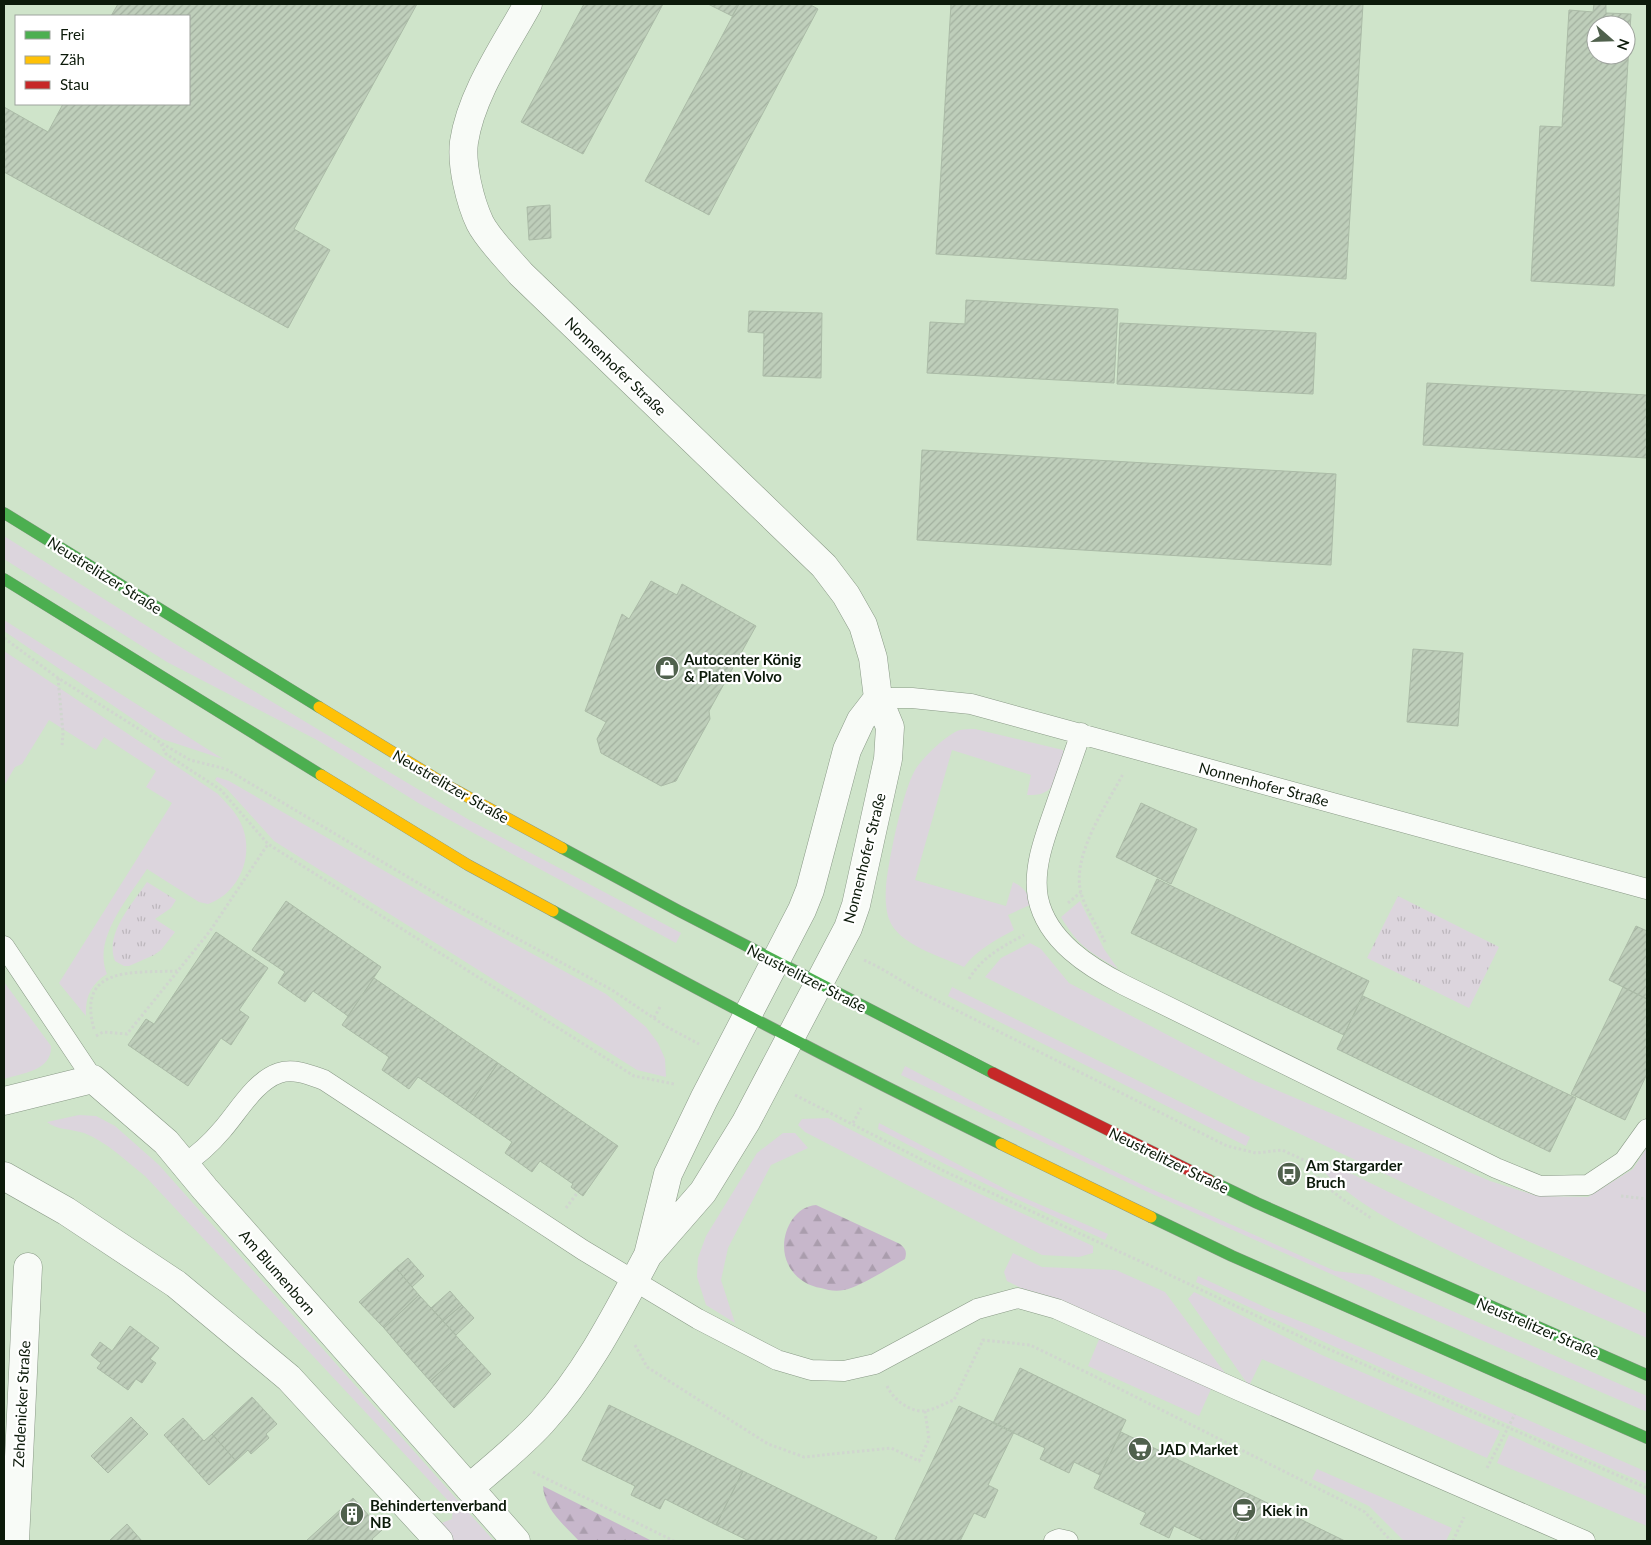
<svg xmlns="http://www.w3.org/2000/svg" width="1651" height="1545" viewBox="0 0 1651 1545" font-family="Lato,sans-serif">
<defs>
<pattern id="forest-firs" width="22" height="20" patternUnits="userSpaceOnUse" patternTransform="scale(1.25)"><rect width="22" height="20" fill="#c7b7cb"/><path d="M5 1l3.5 6h-7zM16 11l3.5 6h-7z" fill="#aa9dad"/></pattern>
<pattern id="park-tufts" width="24" height="20" patternUnits="userSpaceOnUse" patternTransform="scale(1.25)"><rect width="24" height="20" fill="#dcd5dd"/><path d="M3 7l-1-3M5 7V3M7 7l1-3M15 17l-1-3M17 17v-4M19 17l1-3" fill="none" stroke="#bcb6bc"/></pattern>
<pattern id="building-hatch" width="6" height="6" patternUnits="userSpaceOnUse" patternTransform="scale(1.25)"><rect width="6" height="6" fill="#beceba"/><path d="M-1 1l2-2M0 6l6-6M5 7l2-2" fill="none" stroke="#a2b09f"/></pattern>
</defs>
<rect width="100%" height="100%" fill="#cfe4ca"/>
<path fill="#dcd5dd" d="M4,536l173,109 294,176 210,112 -5,10 -256,-139 -103,-64 -150,-78 -163,-103z
M4,620l219,139 -61,-20 -158,-108z
M4,651l214,143c7,8 15,15 20,24 19,31 4,74 -30,86l-9,-2 -52,-33c-18,28 -55,70 -40,105 -16,10 -22,23 -21,42l-27,-33 113,-180 -26,-16 10,-16 -52,-34 -8,13 -47,-30 -27,44 -7,3 -11,19z
M975,729l88,21c2,15 -5,37 -20,43 -4,2 -11,2 -16,2l4,-20 -79,-25 -37,130 91,26 7,-24c10,5 15,11 19,22l-24,11 6,15c-18,10 -38,20 -50,37 -22,-10 -67,-23 -75,-48 -3,-8 -4,-22 -3,-30 1,-23 18,-105 31,-122 8,-11 30,-33 43,-37 4,-1 10,-1 15,-1z
M217,777l12,4 218,126 159,87 40,33 12,16 7,16 1,18 -29,-7 -363,-229 -47,-52 -12,-9z
M1080,901l24,48 14,20c-28,-17 -40,-23 -57,-52z
M1030,943l11,6 28,34 184,97 237,101 47,15 51,1 45,-28 14,-22v146l-124,-54 -284,-134 -254,-128 16,-19z
M4,982l47,64c1,25 -29,27 -47,33z
M952,987l298,150 -4,9 -298,-150z
M905,1066l80,42 162,79 188,84 35,4 277,121v16l-240,-104 -257,-115 -249,-118z
M79,1115l17,1 19,10 44,39 335,376h-43l-15,-16 16,-6 1,-13 -308,-330c-19,-15 -38,-34 -61,-43 -12,-4 -28,-3 -37,-11z
M828,1118l113,58 152,70v7l-14,4 -37,-2 -237,-123 -7,-7 4,-6z
M879,1123l134,70 95,41 -3,6c-77,-35 -153,-71 -227,-111z
M783,1133h12l13,15 -37,17 -43,83 -7,32 14,43 -29,-18 -9,-28 1,-19 8,-22 51,-83z
M1328,1166l24,8 157,77 138,63v24c-70,-31 -142,-59 -211,-94 -40,-20 -78,-40 -111,-71z
M1013,1253l29,14 74,3 49,22 63,85 -166,-77 -41,-12 -14,-7 -3,-9z
M1198,1276l71,33 48,19 330,144v12c-152,-65 -303,-131 -451,-202z
M1194,1292l130,64 176,75 -13,27 -225,-99 -13,27 -61,-87z
M1100,1337l111,52 -12,27 -111,-50z
M1509,1435l138,61v30l-150,-63z
M1317,1469l135,59 -6,13h-42l-35,-35 -57,-27z"/>
<path fill="url(#forest-firs)" d="M816,1205l84,39c6,5 7,8 5,15 -16,9 -38,23 -54,29 -10,4 -21,3 -30,0 -14,-2 -27,-11 -33,-24 -11,-22 2,-57 28,-59z
M543,1486l109,55h-73c-15,-16 -35,-32 -36,-55z"/>
<path fill="url(#park-tufts)" d="M147,882l29,18 -5,8 -16,11 20,13 -14,18 -7,5 -25,11h-5l-9,-5c-11,-27 18,-58 32,-79z
M1398,896l101,51 -30,61 -102,-50z"/>
<path fill="url(#building-hatch)" stroke="#abbba7" fill-rule="evenodd" d="M118,4h299l-123,225 36,21 -42,78 -284,-156v-65l44,25 15,-28h126v-88h-78z
M584,4h79l-80,150 -62,-32z
M708,4h31l-7,12z
M739,4h70l9,5 -109,206 -64,-34z
M951,4h412l-17,275 -410,-25z
M1594,4h12v9l25,1 -17,272 -83,-5 9,-155 22,1 7,-117 24,2zM1596,25h30v30h-30z
M550,205l1,33 -22,2 -2,-33z
M966,300l152,9 -4,74 -187,-10 3,-51 35,2z
M749,311l73,2 -1,65 -58,-2 1,-43 -16,-1z
M1120,323l196,10 -3,61 -196,-10z
M1427,383l220,12v63l-224,-13z
M922,450l414,24 -5,91 -414,-25z
M651,581l26,14 5,-11 74,42 -47,85 1,8 -34,62 -15,5 -60,-33 -4,-14 9,-17 -21,-11 37,-97 7,5z
M1413,649l50,4 -5,73 -51,-4z
M1141,803l56,26 -26,55 -55,-27z
M1157,879l212,102 -25,54 -213,-102z
M286,901l95,66 -33,49 -35,-25 -8,11 -27,-19 7,-11 -33,-22z
M1636,926l11,5v68l-38,-19z
M216,932l52,36 -29,42 10,7 -18,28 -10,-7 -33,48 -60,-41 18,-26 8,5z
M374,978l124,85 -32,47 -48,-33 -9,12 -14,-10 -13,-9 7,-13 -47,-32z
M1623,987l24,12v75l-22,46 -54,-26z
M1363,996l213,102 -26,54 -213,-103z
M498,1063l120,83 -35,50 -12,-9 2,-3 -33,-23 -8,11 -27,-19 7,-11 -46,-32z
M408,1258l16,18 -12,11 -16,-19z
M396,1268l23,27 -35,33 -25,-26z
M450,1291l12,14 -19,16 -12,-13z
M419,1295l24,26 -37,33 -22,-26z
M462,1305l12,13 -18,17 -13,-14z
M443,1321l24,27 -37,33 -24,-27z
M130,1326l29,22 -9,11 6,4 -14,20 -6,-4 -8,11 -31,-22 4,-5 -10,-8 9,-13 12,9z
M467,1348l24,26 -37,34 -24,-27z
M1020,1368l106,52 -26,55 -26,-13 -5,11 -29,-14 5,-11 -52,-25z
M252,1397l25,27 -11,10 3,4 -18,16 -3,-4 -12,11 -24,-27z
M609,1405l134,66 -27,54 -51,-26 -5,10 -29,-14 4,-9 -53,-26z
M959,1406l55,26 -26,53 10,5 -13,28 -11,-5 -14,28h-60l-5,-2z
M131,1417l17,17 -40,39 -17,-17z
M183,1418l21,23 8,-7 24,27 -27,24 -45,-50z
M1121,1432l134,65 -21,44h-29l-31,-15 -5,12 -29,-14 6,-11 -52,-25z
M743,1471l134,66 -2,4h-126l-33,-16z
M1255,1497l90,44h-111z
M353,1498l29,32 -10,9 2,2h-68z
M127,1524l15,17h-33z"/>
<g fill="none" stroke-linecap="round" stroke-linejoin="round">
<g stroke="#899986" stroke-width="21">
<path id="lane" d="M878,698h34l59,6 676,185
M1081,733c-8,23 -16,46 -24,69 -10,30 -25,64 -19,96 9,43 51,69 86,87l372,183 44,18 48,-1 36,-24 23,-32
M4,946l89,133
M184,1164c14,-9 27,-21 38,-34 16,-18 33,-49 57,-57 15,-5 31,2 45,7l259,170 115,69 79,41 34,10 33,1 31,-7 102,-55 41,-11 39,11 181,81 347,151
M1054,1541l5,-2 9,2"/>
</g>
<g stroke="#899986" stroke-width="29">
<path id="street" d="M528,4c-23,42 -57,90 -64,138 -3,23 6,60 16,81 8,16 29,37 41,51l303,292 22,29 17,30 10,33 5,40 12,29 -2,32 -32,146 -8,23 -102,194 -43,70 -55,63 20,-81 36,-75 98,-189 8,-20 37,-140 14,-30 17,-22
M4,1101l89,-22 73,63 39,47 311,352
M4,1176l62,35 110,73 113,94 150,163
M469,1488c25,-21 51,-42 73,-66 45,-49 75,-109 106,-167
M15,1541l13,-274"/>
</g>
<g stroke="#899986" stroke-width="12">
<path id="fast" d="M4,513l315,194
M4,579l317,196
M562,848l117,63 314,162
M553,911c148,81 297,159 448,233
M1209,1180l48,23 390,172
M1151,1217l81,39 415,182"/>
</g>
<g stroke="#899986" stroke-width="12">
<path id="slow" d="M319,707l129,79 114,62
M321,775l147,90 85,46
M1001,1144l150,73"/>
</g>
<g stroke="#899986" stroke-width="12">
<path id="jam" d="M993,1073l216,107"/>
</g>
<path stroke="#d0d6cf" stroke-width="3" stroke-dasharray="2.5 2.5" stroke-linecap="butt" d="M4,638l54,40 103,65 29,17 36,9 224,133 162,88 55,37 32,17
M58,678l5,55 -1,13
M161,744l5,10 55,36 47,54 366,232 40,8
M1068,903l13,-11
M1105,942c-7,-15 -20,-34 -24,-49 -10,-37 25,-87 42,-119
M864,960c20,9 39,22 58,33l305,153 29,7 26,-3 26,12 13,20 20,16 30,20
M969,979c13,-22 33,-32 55,-44
M654,1018l7,-13
M94,1029c-18,-64 41,-56 83,-58
M96,1036l7,-4 24,2 83,-103 58,-87
M795,1095l151,77 211,97 153,72 337,147
M853,1123l8,-15
M1621,1196l26,3
M566,1208l12,-16
M635,1345l12,22 121,77 36,13 87,-9 28,13 10,-22 -4,-28
M887,1386c6,13 22,26 37,25 10,-1 21,-8 30,-11l29,-60 47,5 60,29 275,138 26,29
M1487,1468l28,-54
M533,1472l141,69
M1453,1541l11,-24"/>
<use href="#lane" stroke="#f8fbf7" stroke-width="20"/>
<use href="#street" stroke="#f8fbf7" stroke-width="28"/>
<use href="#fast" stroke="#4caf50" stroke-width="11"/>
<use href="#slow" stroke="#ffc107" stroke-width="11"/>
<use href="#jam" stroke="#c62828" stroke-width="11"/>
</g>
<defs>
<g id="shop-disc" transform="scale(1.25)"><circle r="9.5" fill="#50614d" stroke="#fff"/><path d="M-5-2.5h2.3a2.7 3.5 0 0 1 5.4 0H5L5.5 6h-11ZM-1.5-2.5h3a1.5 2.3 0 0 0-3 0Z" fill="#fff"/></g>
<g id="bus-disc" transform="scale(1.25)"><circle r="9.5" fill="#50614d" stroke="#fff"/><path d="M-5-6H5V4H4V6H2V4H-2V6H-4V4H-5ZM-3.5-4V0h7V-4ZM-3.5 1.2v1.5H-2V1.2ZM2 1.2v1.5H3.5V1.2Z" fill="#fff"/></g>
<g id="supermarket-disc" transform="scale(1.25)"><circle r="9.5" fill="#50614d" stroke="#fff"/><path d="M-6-5.5h2.5l.6 2H6L4.5 2H-2.5L-4.4-4H-6ZM-1.5 3.2a1.3 1.3 0 1 0 .1 0ZM3 3.2a1.3 1.3 0 1 0 .1 0Z" fill="#fff"/></g>
<g id="cafe-disc" transform="scale(1.25)"><circle r="9.5" fill="#50614d" stroke="#fff"/><path d="M-5.5-4.5H6V0H3Q3 3.5 0 3.5H-2.5Q-5.5 3.5-5.5 0ZM3-3.2v2h1.7v-2ZM-6 4.5H4V6H-6Z" fill="#fff"/></g>
<g id="building-disc" transform="scale(1.25)"><circle r="9.5" fill="#50614d" stroke="#fff"/><path d="M-4-6H4V6H1V3H-1V6H-4ZM-2.5-4.3h1.7v1.8h-1.7ZM.8-4.3h1.7v1.8H.8ZM-2.5-1h1.7V.8h-1.7ZM.8-1h1.7V.8H.8Z" fill="#fff"/></g>
</defs>
<g fill-rule="evenodd">
<use href="#shop-disc" x="667" y="668"/>
<use href="#bus-disc" x="1289" y="1174"/>
<use href="#supermarket-disc" x="1140" y="1449"/>
<use href="#cafe-disc" x="1244" y="1510"/>
<use href="#building-disc" x="352" y="1514"/>
</g>
<g text-anchor="middle" dominant-baseline="central" stroke-width="4.5" stroke-linejoin="round" paint-order="stroke">
<g font-size="15" fill="#0c1a0a" stroke="#fff">
<text transform="translate(616 366) rotate(44)">Nonnenhofer Straße</text>
<text transform="translate(105 575) rotate(32)">Neustrelitzer Straße</text>
<text transform="translate(1264 784) rotate(15)">Nonnenhofer Straße</text>
<text transform="translate(451 786) rotate(30)">Neustrelitzer Straße</text>
<text transform="translate(864 858) rotate(-76)">Nonnenhofer Straße</text>
<text transform="translate(807 978) rotate(27)">Neustrelitzer Straße</text>
<text transform="translate(1169 1160) rotate(26)">Neustrelitzer Straße</text>
<text transform="translate(278 1272) rotate(49)">Am Blumenborn</text>
<text transform="translate(1538 1327) rotate(23)">Neustrelitzer Straße</text>
<text transform="translate(21 1404) rotate(-87)">Zehdenicker Straße</text>
</g>
<g font-size="15" font-weight="bold" fill="#0c1a0a" stroke="#fff" text-anchor="start">
<text x="684" y="659">Autocenter König<tspan x="684" dy="17">&amp; Platen Volvo</tspan></text>
<text x="1306" y="1165">Am Stargarder<tspan x="1306" dy="17">Bruch</tspan></text>
<text x="1158" y="1449">JAD Market</text>
<text x="370" y="1505">Behindertenverband<tspan x="370" dy="17">NB</tspan></text>
<text x="1262" y="1510">Kiek in</text>
</g>
</g>
<rect width="1651" height="1545" fill="none" stroke="#0c1a0a" stroke-width="10"/>
<rect x="15" y="15" width="175" height="90" fill="#ffffff" stroke="#9ea39d"/>
<rect x="25" y="31" width="25" height="8" fill="#4caf50" stroke="#9ea39d"/>
<text x="60" y="40" font-size="15" fill="#0c1a0a">Frei</text>
<rect x="25" y="56" width="25" height="8" fill="#ffc107" stroke="#9ea39d"/>
<text x="60" y="65" font-size="15" fill="#0c1a0a">Zäh</text>
<rect x="25" y="81" width="25" height="8" fill="#c62828" stroke="#9ea39d"/>
<text x="60" y="90" font-size="15" fill="#0c1a0a">Stau</text>
<g transform="translate(1611 40) rotate(110)"><circle r="24" fill="#ffffff" stroke="#9ea39d"/>
<path d="M0-4L9 19L0 12L-9 19Z" fill="#50614d"/>
<text y="-8" font-size="14" font-weight="bold" text-anchor="middle" fill="#0c1a0a">N</text>
</g>
</svg>
